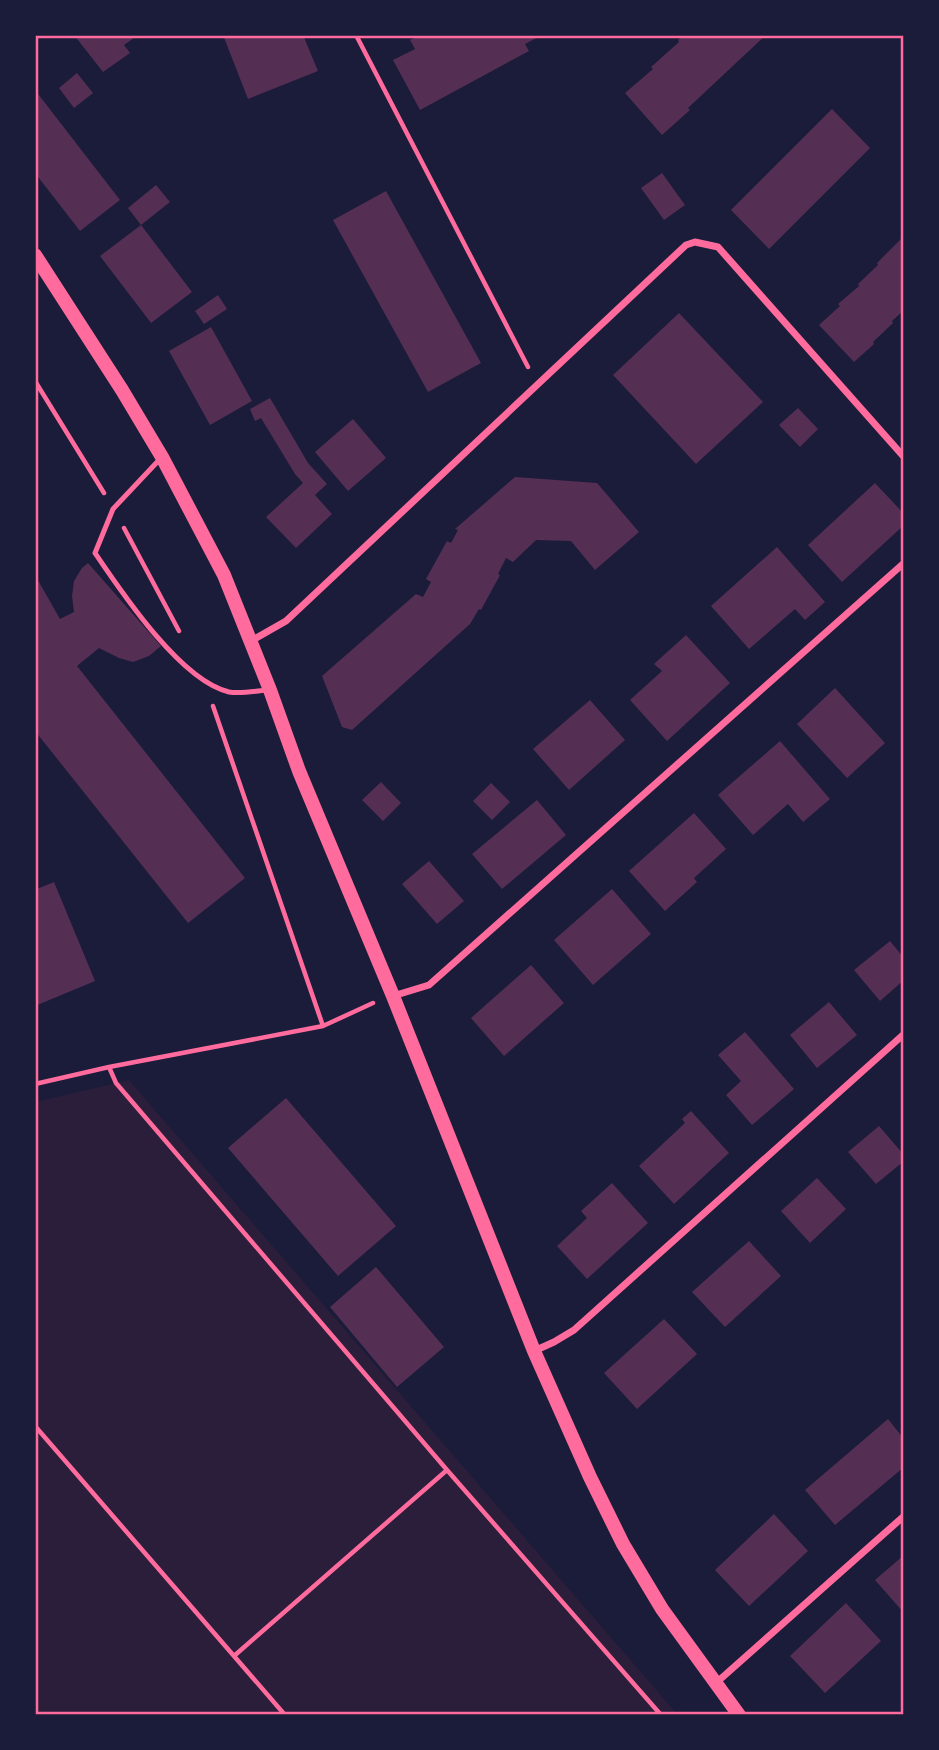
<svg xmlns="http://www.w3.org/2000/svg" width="939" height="1750" viewBox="0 0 939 1750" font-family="'Work Sans',sans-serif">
<rect width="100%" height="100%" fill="#1b1b3a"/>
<path fill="#2a1e3b" d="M129,1080l549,635h-643v-613z"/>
<path fill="#542f53" d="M74,35h64l-14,10 6,8 -27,19z
M223,35h80l15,36 -70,28z
M420,35h122l-17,9 4,7 -109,59 -27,-50 22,-11 -5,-9z
M684,35h82l-78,73 2,2 -28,25 -37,-42 28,-24 -2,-2 28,-25 -1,-2z
M77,73l16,20 -19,15 -15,-20z
M35,90l85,110 -40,31 -45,-58z
M832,109l38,39 -101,101 -38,-39z
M662,173l23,32 -21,15 -23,-32z
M156,185l14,17 -29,23 -13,-17z
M386,191l95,172 -53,29 -95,-172z
M141,225l51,67 -41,31 -51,-67z
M904,236v74l-12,11 1,2 -20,19 1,2 -20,18 -35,-37 21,-19 -2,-2 21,-18 -1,-2 20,-19 -1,-2z
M218,295l9,14 -23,15 -9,-13z
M679,313l84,89 -67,62 -83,-89z
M211,327l41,74 -42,24 -41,-74z
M270,398l38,65 19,21 -12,11 17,19 -36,34 -30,-31 37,-34 -8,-9 -34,-56 -6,3 -5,-12z
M798,408l20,21 -18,18 -21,-22z
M353,419l33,39 -38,33 -33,-39z
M515,477l82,6 42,49 -44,38 -24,-29 -35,-1 -23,22 -7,-4 -8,16 2,1 -19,35 -2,-1 -9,15 -118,106 -10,-3 -20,-51 94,-82 7,3 8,-15 -5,-3 21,-38 4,2 7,-13 -3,-1z
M875,483l29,31v11l-62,57 -34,-37z
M777,547l48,55 -20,18 -10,-11 -46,40 -38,-43z
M88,563l73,83 -12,10 -16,6 -14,-4 -20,-10 -22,18 168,212 -57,45 -153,-192v-156l25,44 14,-7 -2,-16 2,-15 8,-13z
M686,635l44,48 -63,58 -37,-41 32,-29 -8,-7z
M835,688l50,55 -38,35 -50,-54z
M590,700l35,40 -56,50 -36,-41z
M780,741l50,58 -27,23 -15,-18 -35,31 -35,-40z
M381,782l20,21 -18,18 -21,-21z
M491,783l19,19 -18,18 -19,-19z
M537,800l29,35 -64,54 -30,-35z
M694,813l32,36 -32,29 3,4 -32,29 -36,-40z
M429,861l35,40 -27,23 -35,-40z
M54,882l41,99 -60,25v-122l2,5z
M612,889l39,45 -58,51 -39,-45z
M890,941l14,17v22l-24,21 -26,-31z
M531,965l33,38 -60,53 -33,-38z
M829,1002l28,33 -40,33 -27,-33z
M745,1032l49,57 -42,36 -26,-30 15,-14 -23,-26z
M286,1098l110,128 -58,50 -110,-128z
M691,1111l38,42 -55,51 -35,-38 46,-43 -3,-4z
M879,1126l25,29v6l-28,23 -28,-32z
M817,1178l29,31 -36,34 -29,-32z
M612,1183l36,40 -61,56 -30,-33 30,-28 -6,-7z
M749,1241l32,35 -56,51 -33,-35z
M376,1267l68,80 -47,40 -67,-80z
M664,1319l33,35 -60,55 -33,-36z
M888,1419l16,20v28l-69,58 -30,-35z
M774,1514l34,37 -59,55 -34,-36z
M904,1555v58l-29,-33z
M846,1603l35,38 -56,52 -35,-37z"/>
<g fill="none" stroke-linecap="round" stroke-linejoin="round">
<path stroke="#ff6b9d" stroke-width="4.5" d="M356,35l172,332
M35,381l69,112
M124,528l55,103
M213,706l110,320
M109,1067l7,16 331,387 214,245
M35,1084l74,-17 214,-41 50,-23
M35,1426l250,289
M234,1656l213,-186"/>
<path stroke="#ff6b9d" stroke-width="5" d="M160,459l-47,50 -18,44c27,40 86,128 134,139 12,2 27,-1 38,-2"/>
<path stroke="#ff6b9d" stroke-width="7" d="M251,641l35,-20 400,-376 9,-3 23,5 186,210
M393,996l36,-11 475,-422
M534,1351l20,-9 20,-12 330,-296
M716,1683l188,-167"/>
<path stroke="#ff6b9d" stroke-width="14" d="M35,255l87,135 40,67 62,118 46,115 29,81 94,225 141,355 56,126 33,67 39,65 77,106"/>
</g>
<rect width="939" height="1750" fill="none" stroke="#1b1b3a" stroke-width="74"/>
<rect x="37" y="37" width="865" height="1676" fill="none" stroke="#ff6b9d" stroke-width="2.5"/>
</svg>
